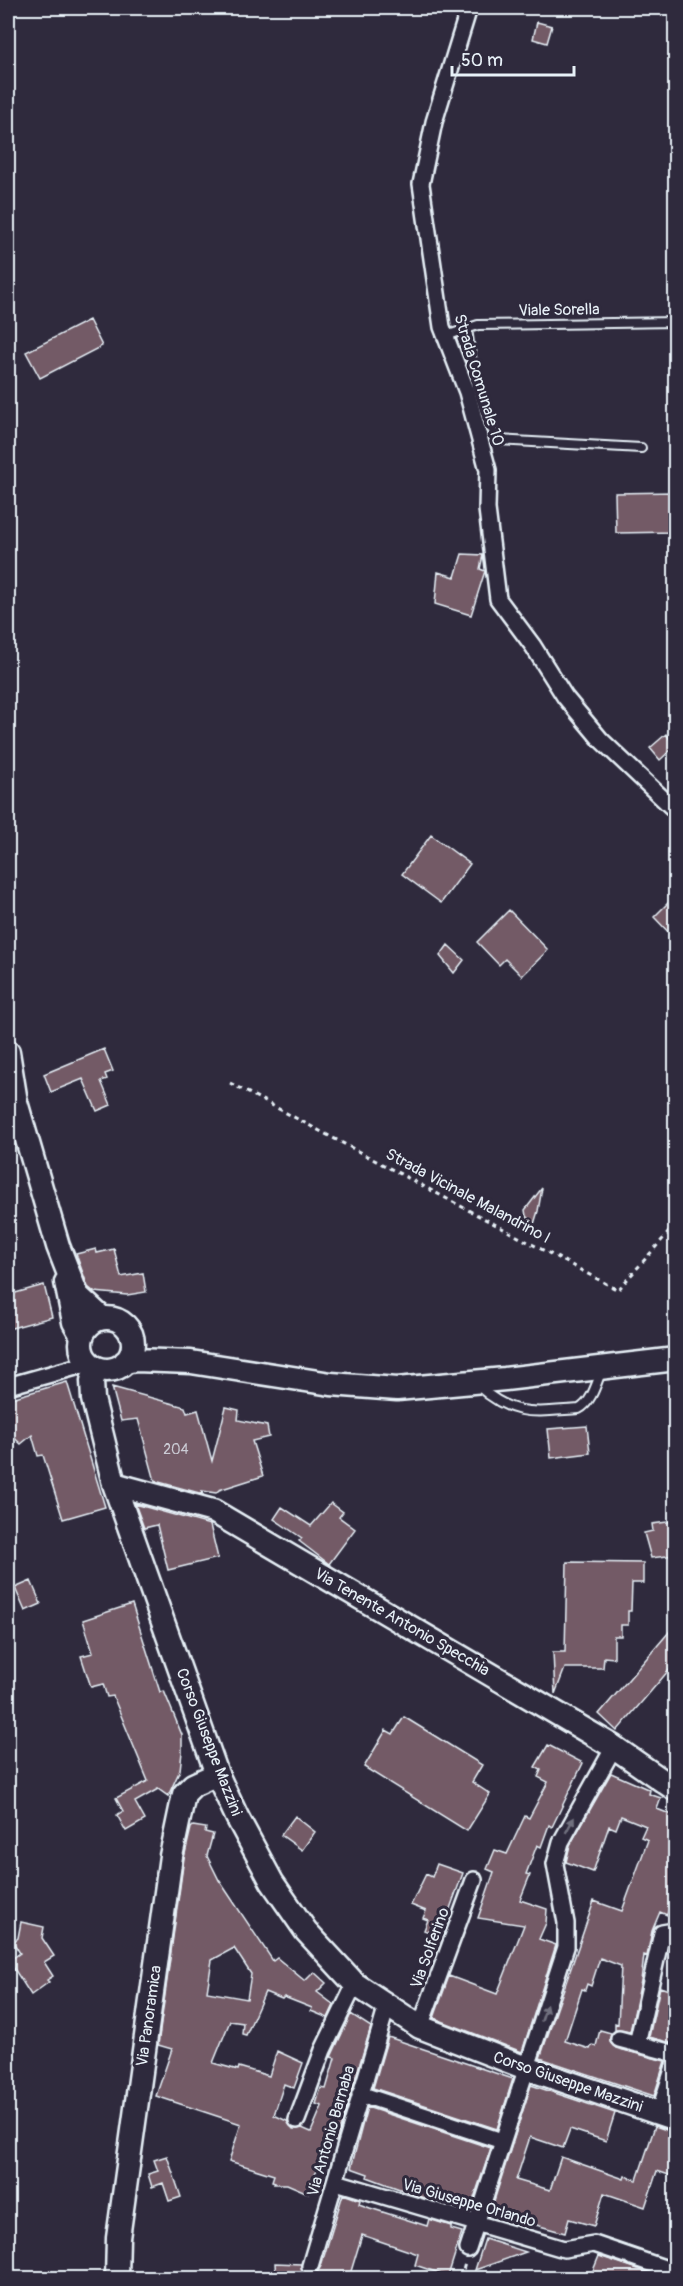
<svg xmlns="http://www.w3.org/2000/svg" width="683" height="2286" viewBox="0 0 683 2286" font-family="Pangolin,sans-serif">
<rect width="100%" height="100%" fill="#2f2a3d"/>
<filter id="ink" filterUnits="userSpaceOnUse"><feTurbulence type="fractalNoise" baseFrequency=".0167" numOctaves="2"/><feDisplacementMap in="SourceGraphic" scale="12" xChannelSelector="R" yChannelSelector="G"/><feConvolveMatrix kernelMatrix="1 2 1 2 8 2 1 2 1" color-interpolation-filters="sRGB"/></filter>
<g filter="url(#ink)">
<path fill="#735a66" stroke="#e8f1f8" stroke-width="1.5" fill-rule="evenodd" d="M537,22l15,4 -5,17 -14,-4z
M89,320l13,26 -62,32 -14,-26z
M675,492v40l-59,1 -1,-40z
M462,554l21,1 -3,14 5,2 -14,44 -36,-11 3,-32 17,5z
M666,734l9,12 -15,14 -10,-12z
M431,835l39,29 -29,39 -39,-29z
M675,896v43l-21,-22z
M509,910l39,40 -26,26 -17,-17 -6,6 -22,-23z
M448,945l16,15 -10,13 -14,-17z
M104,1049l9,22 -8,3 2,5 -6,2 10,24 -14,6 -14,-32 -32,13 -7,-18z
M542,1188l-4,23 -4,13 -8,-8 -1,-6z
M96,1249l1,4 17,-4 7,28 22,-4 3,19 -19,3 -33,-3 -6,-5 -12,-33z
M44,1285l8,32 -44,12v-34z
M67,1382l38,125 -42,12 -20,-64 -5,1 -6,-21 -11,9 -13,-12v-33z
M112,1387l73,20 2,6 11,-3 14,51 14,-54 13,3 -1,10 29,6 2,11 -17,4 11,35 -44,14 -3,3 -14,-2 1,3 -48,-13 -17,-62 -17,2z
M587,1426l3,27 -39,5 -3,-29z
M331,1503l12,9 -4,5 16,12 -26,35 -30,-23 3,-3 -28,-19 8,-12 29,19z
M135,1504l75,21 8,33 -50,12 -11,-45 -13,3z
M675,1521v34l-24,3 -7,-25 9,-2 -1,-7z
M567,1562l76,1v20h-11l-1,28h-3v14h-7v11h-7v22l-10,-1 -1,11h-38l-10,26 -2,-42h12z
M31,1581l10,23 -16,7 -10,-23z
M132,1604l28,88 4,-1 18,44v17l-2,18 -12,26 -10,-7 -23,13 10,18 -19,11 -9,-16 6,-4 -7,-13 32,-17 -35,-85 -6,1 -4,-13 -12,3 -10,-31 12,-3 -10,-33z
M675,1625v38l-58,68 -18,-17z
M404,1717l78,48 -10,17 18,12 -23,37 -103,-64 22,-37 7,4z
M548,1745l35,18 -31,64 -3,-2 -8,22 -4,-2 -11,29 4,1 -10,25 27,9 -1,14 -7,16 17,6 -34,107 -88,-34 15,-42 48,18 27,-69 -46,-7 16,-46 -7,-3 8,-19 12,4 18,-38 4,2 19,-36 -10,-5 3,-7 -6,-3z
M611,1773l39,17 -1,4 12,4 -4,11 18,7v76l-8,23 -7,-3 -8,19 -5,25 -3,-1 -3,26 -11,51 -15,-2v-7l3,1 3,-58 -21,-8 -9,28 -4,-2 -2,6 -3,-1 -17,52 25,8 2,-4 4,1 4,-16 11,3 -1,9 6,6 49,13 -11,35 -114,-38 54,-157 28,10 26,-71 -7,-3 5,-11 -25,-10 -5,13 -7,-3 -16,46 -27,-10 4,-17z
M295,1816l20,16 -13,18 -21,-15z
M193,1826l13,2 -1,4 8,2 -6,22 12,24 54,81 4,-3 28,23 9,-9 12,11 -9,9 17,13 -6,13 -17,-7 1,-3 -28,-11 -2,2 -17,-7 -19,43 -4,-1 1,-11 -13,-2 -17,42 25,7 1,-3 30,9 8,-25 26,12 -9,25 -10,-4 -10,31 13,6 6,8 9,-1 9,4 11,-26 -6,-2 5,-16 5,1 9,-31 -4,-1 20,-43 20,13 -35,115 -7,-3 -21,54 -21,-9h-13l1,-2 -3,-1 2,-6 -45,-14 12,-37 -85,-28 16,-47 -14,-4 26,-187 7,-30zM234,1948l17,26 -4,25 -40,-7 5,-32z
M437,1864l26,9 -23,63 -16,-6 4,-10 -5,-2 3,-7 -15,-6 15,-31 6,3z
M21,1922l23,5 -2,11 12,18 -10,6 9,14 -6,4 2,2 -18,13 -22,-34 11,-8 -7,-11 5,-4z
M660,1987l15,5v52l-26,-7z
M388,2037l125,42 -16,50 -124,-41z
M531,2085l84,28 -9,28 -36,-12 -7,19 -33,-11 -14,43 34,10 11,-33 63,22 1,-3 12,4 18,-54 20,7v44l-18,-6 -12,36 -41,-14 -10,33 -25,-7 -4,14 -72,-20 1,-5 -2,-1z
M367,2107l124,41 -18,53h-2l-2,7 -10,-3 -1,3 -34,-10 -57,-21 1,-3 -17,-6z
M167,2156l14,41 -12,4 -6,-18 -11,4 -4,-13 10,-3 -4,-11z
M343,2194l17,6 -1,4 11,4 57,18 2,-7 22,7v3l11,3 -14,44 -33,-11 3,-11 -56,-19 -13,43h-73l-1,-15 26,1 2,8 5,3 9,-2 4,-7z
M485,2239l41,13 -51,18z
M599,2256l66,22h-75z"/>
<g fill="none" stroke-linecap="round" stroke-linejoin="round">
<g stroke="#e8f1f8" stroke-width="12">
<path id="lane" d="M467,328c4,34 12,82 31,112l143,8
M446,336l32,-11 198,-3
M478,1386c36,32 56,26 101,23 12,-6 17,-24 22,-37"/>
</g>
<g stroke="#e8f1f8" stroke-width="20">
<path id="street" d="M469,8l-35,114 -13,62 21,143 25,65 21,78 -1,39 11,90 35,47 32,51 36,43 75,71
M8,1386l82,-23
M420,2027l54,-147
M619,2039l57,15
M637,2044l25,-111 12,-2 2,-4
M360,2094l142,47
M659,2113l17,-53
M297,2120l26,-70 32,-66
M336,2182l228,67 30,-5 82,28
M468,2249l98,-302v-24l-11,-59 6,-22 53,-95
M310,2266l77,-260"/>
</g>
<g stroke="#e8f1f8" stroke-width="27">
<path id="secondary" d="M8,1052l8,50 42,144 19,49 25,23
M66,1282l8,40 8,14
M81 1344a26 26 0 1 1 52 0a26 26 0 1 1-52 0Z
M125,1362l11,-2 55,2 140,22 66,5 108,-10 171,-20
M97,1368l-5,13 1,18 21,85 103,290 20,43 35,65 34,49 49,53 65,43 106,41 150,51
M114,1484l99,27 401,236 62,43
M117,2278l1,-40 53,-382 13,-62 9,-9 24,-11"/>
</g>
<path stroke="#e8f1f8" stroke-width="3" stroke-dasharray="4.5 4.5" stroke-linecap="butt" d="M230,1083l388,207 58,-66
M461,2278l4,-15"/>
<use href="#lane" stroke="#2f2a3d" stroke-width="8"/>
<use href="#street" stroke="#2f2a3d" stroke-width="15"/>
<use href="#secondary" stroke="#2f2a3d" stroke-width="22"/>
</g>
<defs><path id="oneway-solid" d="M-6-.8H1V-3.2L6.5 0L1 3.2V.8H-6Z" transform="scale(1.5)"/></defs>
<g fill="#70707e">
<use href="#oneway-solid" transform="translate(570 1825) rotate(-61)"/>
<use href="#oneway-solid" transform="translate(544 2013) rotate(-72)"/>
</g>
</g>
<g text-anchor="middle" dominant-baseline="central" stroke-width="6" stroke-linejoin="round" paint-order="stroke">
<g font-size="14" fill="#cbcbd4">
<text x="176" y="1449">204</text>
</g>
<g font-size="16" fill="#e8f1f8" stroke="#2f2a3d">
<text transform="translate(559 310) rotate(-1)">Viale Sorella</text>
<text transform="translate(479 380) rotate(73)">Strada Comunale 10</text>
<text transform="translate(468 1196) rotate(28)">Strada Vicinale Malandrino I</text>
<text transform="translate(402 1622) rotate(30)">Via Tenente Antonio Specchia</text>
<text transform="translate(209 1742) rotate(69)">Corso Giuseppe Mazzini</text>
<text transform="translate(430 1948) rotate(-70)">Via Solferino</text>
<text transform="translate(149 2016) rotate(-82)">Via Panoramica</text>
<text transform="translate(568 2082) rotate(19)">Corso Giuseppe Mazzini</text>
<text transform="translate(331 2131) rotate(-74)">Via Antonio Barnaba</text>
<text transform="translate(469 2203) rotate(16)">Via Giuseppe Orlando</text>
</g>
</g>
<rect width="683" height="2286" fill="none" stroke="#2f2a3d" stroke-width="30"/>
<rect x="15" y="15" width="653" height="2256" fill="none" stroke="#e8f1f8" stroke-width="2" filter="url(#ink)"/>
<path d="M452 66v9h122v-9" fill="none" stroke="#e8f1f8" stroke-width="3"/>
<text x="461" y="66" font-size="18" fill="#e8f1f8" stroke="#2f2a3d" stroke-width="4.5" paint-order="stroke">50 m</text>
</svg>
